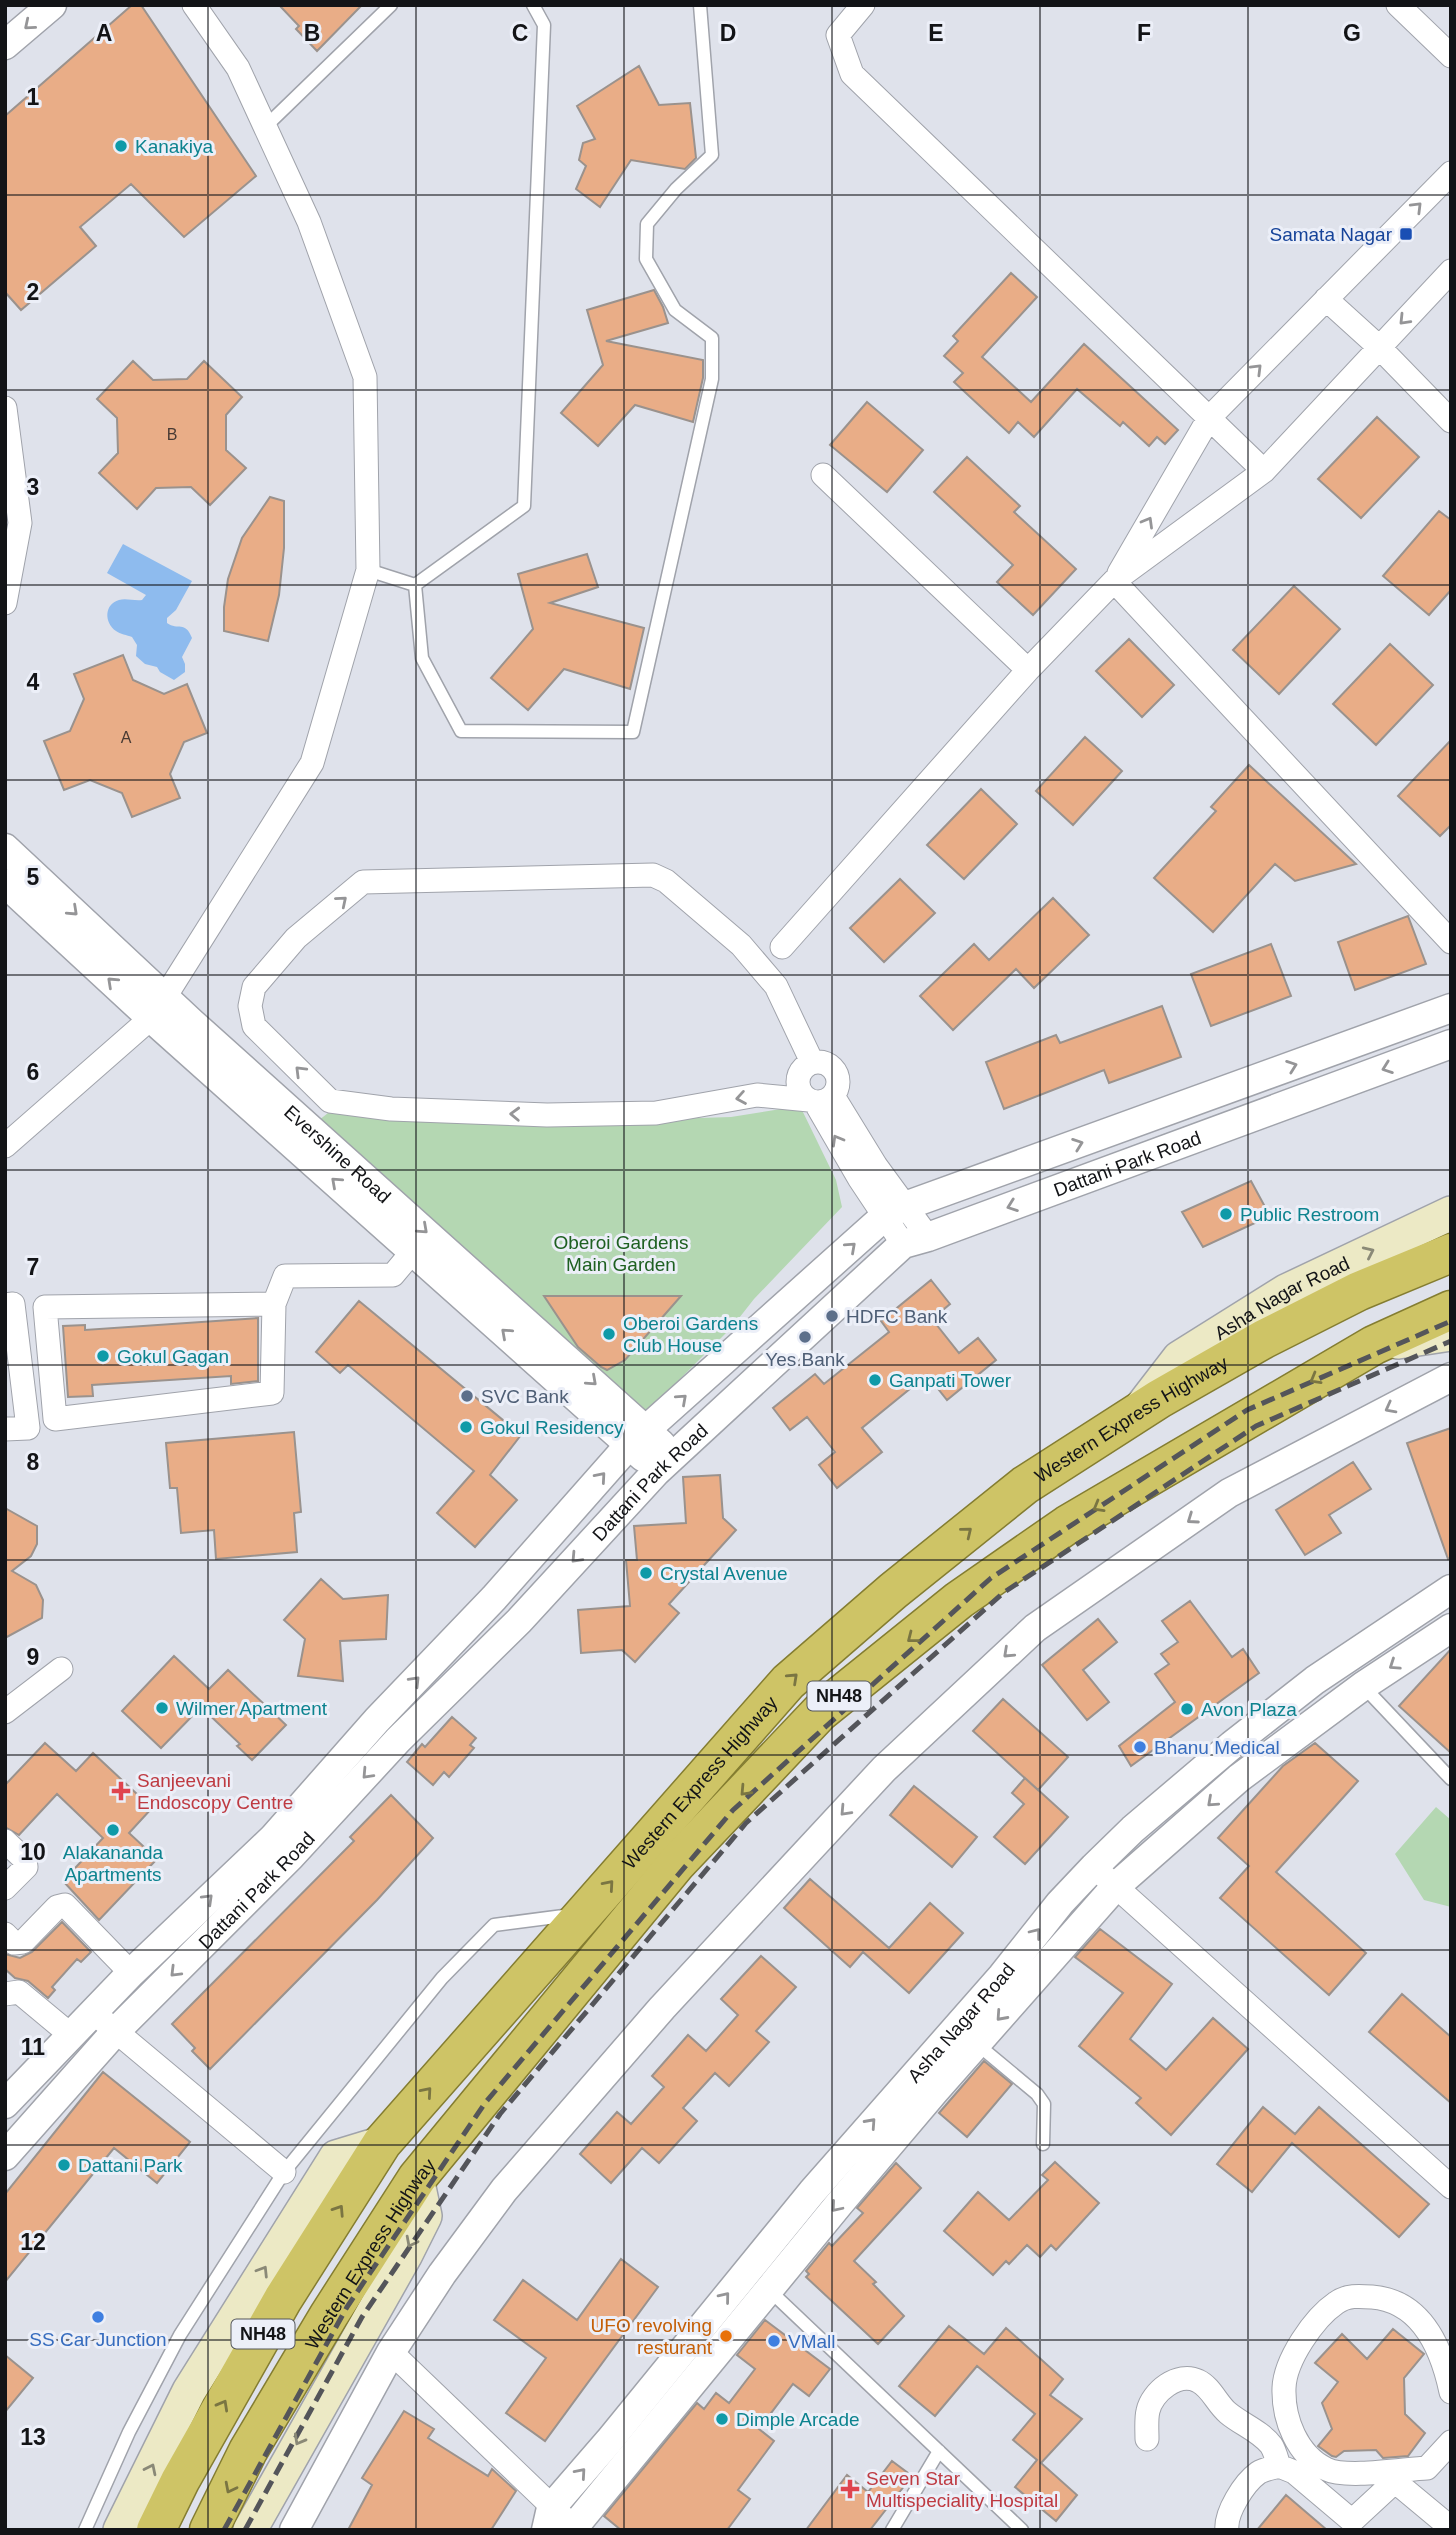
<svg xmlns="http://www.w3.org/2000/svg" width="1456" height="2535" viewBox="0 0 1456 2535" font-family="Arial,sans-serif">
<rect width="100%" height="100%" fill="#dfe2eb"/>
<path fill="#b4d7b2" d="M800,1106l36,74 6,27 -88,92 -22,28 -105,105 -333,-292 34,-27 209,10 194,-6z
M1436,1807l15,13v87l-27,-7 -29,-46z"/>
<path fill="#8ebbee" d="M123,544l69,37 -16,29 -9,8v5c11,8 18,-3 25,15l-10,19 3,7v8l-11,8 -14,-8 -3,-5 -12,-3 -9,-8 1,-11 -5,-8c-5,-2 -12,-3 -16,-6 -12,-8 -12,-27 3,-31 7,-2 15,1 23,0l4,-5 -39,-22z"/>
<path fill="#e9ad87" stroke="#9a928d" stroke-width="2" d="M132,5h9l115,171 -72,61 -53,-53 -51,43 16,19 -75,64 -16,-18v-176z
M279,5h83l-45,46 -21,-22 3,-3z
M639,66l20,39 31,-2 6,55 -11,11 -54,-9 -31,47 -24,-18 10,-23 -7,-6 4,-17 12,-4 -18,-33z
M1011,273l26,24 -55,60 49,45 53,-58 94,86 -13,14 -8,-7 -8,9 -26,-24 -3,4 -43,-37 -43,48 -16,-15 -9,11 -55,-51 9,-9 -19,-17 14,-15 -5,-5z
M654,290l9,17 5,16 -62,18 97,19v18l-10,44 -58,-17 -37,41 -37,-33 42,-48 -16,-55z
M133,361l20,19 34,-1 17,-18 38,36 -16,18v35l20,18 -36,37 -19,-18 -35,1 -19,21 -38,-36 19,-20 -1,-35 -20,-19z
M867,402l56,48 -36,42 -57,-47z
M1377,417l42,40 -58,61 -43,-39z
M967,457l53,49 -6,6 62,57 -43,46 -36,-33 16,-17 -79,-73z
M270,497l14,4v47l-5,47 -11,46 -44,-10v-24l4,-28 14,-41z
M1439,511l12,9v70l-22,25 -46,-39z
M587,554l11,33 -48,16 94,25 -14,61 -66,-20 -36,41 -37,-32 42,-49 -15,-55z
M1294,586l46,43 -61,65 -46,-44z
M1129,639l45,46 -32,32 -46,-46z
M1390,644l43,41 -57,60 -43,-41z
M123,655l10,25 31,14 23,-10 20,49 -23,9 -14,32 10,24 -48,19 -10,-24 -32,-13 -26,10 -20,-49 26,-10 14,-32 -10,-25z
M1085,737l37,34 -49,54 -37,-34z
M1451,740v85l-11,11 -42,-40z
M1249,765l107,99 -61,17 -20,-17 -62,68 -59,-54 62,-67 -5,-4z
M981,789l36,35 -53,55 -37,-34z
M900,879l35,34 -51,49 -34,-34z
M1053,898l36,37 -55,53 -18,-19 -63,61 -33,-34 54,-52 15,16z
M1408,916l18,48 -71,26 -17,-48z
M1271,944l20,52 -80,30 -20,-52z
M1162,1006l19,51 -72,26 -5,-13 -100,39 -18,-47 70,-27 4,8z
M1251,1181l19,35 -67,31 -21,-35z
M931,1280l19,24 -18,15 27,34 19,-15 18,22 -49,40 -20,-25 -65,53 20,24 -45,36 -18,-23 16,-13 -28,-35 -17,13 -17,-22 42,-34 9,10 65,-52 -8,-11z
M544,1296h137l-56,64 -18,10 -6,-3 -23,-20z
M359,1301l162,134 -31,40 27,25 -42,47 -38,-34 37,-42 -126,-106 -8,8 -24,-21z
M258,1318v63l-27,3v-8l-139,9 1,11 -25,1 -5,-71 22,-1v5z
M1451,1428v130l-3,1 -41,-116z
M294,1432l7,80 -7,1 3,39 -81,7 -2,-29 -33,3 -4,-45h-7l-4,-45z
M1353,1462l18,27 -42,26 12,18 -36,22 -29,-45z
M720,1475l3,43 13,12 -67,74 10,9 -44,49 -13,-12 -41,3 -3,-43 52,-4 -4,-46h11l-3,-34 52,-3 -3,-46z
M5,1508l32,18v18l-6,12 -19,15 24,14 7,15 -1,18 -37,20z
M321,1579l22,20 45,-4 -2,44 -46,2 3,40 -45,-5 7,-37 -21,-19z
M1190,1601l42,56 11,-8 16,24 -128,93 -12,-20 56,-44 -20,-28 14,-10 -8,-10 17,-12 -16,-21z
M1098,1619l19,23 -34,28 26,32 -22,18 -45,-55z
M1451,1649v104l-52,-47z
M174,1656l35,33 19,-19 58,55 -34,35 -15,-14 3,-2 -39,-37 -40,41 -39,-37z
M1003,1699l65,58 -30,33 -65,-59z
M452,1717l24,21 -6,7 4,3 -25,29 -5,-5 -11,13 -26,-23 15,-18 3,3z
M45,1743l31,28 17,-18 59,55 -23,25 28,26 -58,61 -36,-39 40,-43 -46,-44 -38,41 -14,-8v-42z
M1315,1743l43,38 -82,91 90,81 -37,42 -109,-97 29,-32 -31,-28 65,-72z
M1025,1778l43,39 -43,47 -31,-27 30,-33 -12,-11z
M914,1786l63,51 -25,30 -62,-52z
M391,1795l42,43 -56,62 -167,169 -18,-18 3,-3 -23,-24 182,-183 -4,-4z
M810,1879l79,69 41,-45 33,30 -54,60 -46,-41 -13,15 -66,-59z
M62,1922l29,30 -10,10 -4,-3 -25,28 3,3 -7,8 -20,-17 -13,-3 -10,-9v-15l15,4 12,-6z
M1100,1929l72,55 -42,55 36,31 47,-52 35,31 -77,86 -35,-32 5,-5 -62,-52 44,-53 -48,-36z
M761,1956l35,31 -40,44 13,11 -40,44 -14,-13 -32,35 14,13 -38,42 -17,-15 -31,35 -31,-29 37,-42 14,12 33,-37 -12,-11 36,-41 18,16 32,-36 -17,-16z
M1402,1994l49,43v66l-82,-71z
M984,2061l28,23 -45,53 -28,-24z
M103,2072l87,70 -33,41 -43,-35 -109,134v-88z
M1263,2107l32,27 24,-27 110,97 -30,33 -107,-94 -40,49 -35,-28z
M1055,2162l44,41 -43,47 -5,-5 -11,12 -13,-12 -18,19 -3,-3 -13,14 -49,-44 34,-39 31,28 39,-40 -6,-5z
M896,2163l25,25 -67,73 22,21 -3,2 31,32 -26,28 -72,-67 3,-3 -3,-3 23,-28 3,3 31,-33 -6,-5z
M621,2259l37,28 -113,154 -39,-28 40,-55 -52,-38 29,-40 54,40z
M765,2320l65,49 -21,27 -16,-12 -34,45 15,12 -36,49 12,9 -23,31h-106l-17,-14 93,-113 7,6 12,-16 13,10 26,-34 -18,-14z
M949,2326l35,28 22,-26 57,51 -13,16 32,24 -41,44 36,32 -21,26 -41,-34 22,-27 -24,-20 22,-26 -58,-48 -42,50 -36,-30z
M1393,2329l31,25 -20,24 1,36 20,19 -17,23 -25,2 -7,-8 -32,1 -8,6 -4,-1 -14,-10 14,-17 -10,-26 16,-21 -23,-19 27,-29 25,25z
M5,2355l28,23 -28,34z
M404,2411l30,18 -6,9 60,38 4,-7 24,22 -25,39h-143l24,-45 -10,-7z
M892,2461l20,15 -42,54h-64l41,-55 21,17z
M1286,2495l41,35h-70z"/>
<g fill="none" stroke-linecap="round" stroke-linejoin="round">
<g stroke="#a0a3ab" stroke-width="15">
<path id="service" d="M265,127l126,-122
M368,570l47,15
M415,585l7,73 39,73 172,1 79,-353v-41l-37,-28 -29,-51 1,-35 29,-35 36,-34 -12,-150
M415,585l109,-79 20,-481 -11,-20
M1363,1686l88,93
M977,2044l60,50 7,10 -1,40
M768,2289l254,241
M85,2530l44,-98 51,-97 104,-163 158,-194 52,-53 77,-10
M892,2530l47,-79"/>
</g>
<g stroke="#a0a3ab" stroke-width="25">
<path id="minor" d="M863,5l-25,30 14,39 412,397
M1398,5l53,51
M1326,299l53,48 72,74
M5,408l15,115 -15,80
M823,475l205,195
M1119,573l90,-155 242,-245
M1114,581l337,361
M782,947l246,-277 86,-89 150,-110 187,-200
M798 1082a20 20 0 1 1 40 0a20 20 0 1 1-40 0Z
M833,1096l43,70 52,71
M809,1100l-52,-5 -101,18 -109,2 -156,-6 -61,-8 -76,-75 -4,-20 4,-19 42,-49 67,-56 290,-7 13,6 75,64 35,41 36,76
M815,1102l44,76 44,66
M5,1146l146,-128 14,-21 147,-234 56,-193 -3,-193 -56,-155 -71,-154 -44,-63
M274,1304l-2,89 -217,26 -10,-112z
M274,1304l11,-28 108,-1 20,-24
M5,1305l8,-1 15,124 -23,1
M5,1712l56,-43
M5,1841l20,19 1,7 -21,21
M1094,1867l357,320
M5,1934l9,9 9,-1 34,-35 8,-2 66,68
M5,1994l14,-2 53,44
M94,2013l190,159
M391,2352l172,165
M1451,2392c-9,-43 -29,-91 -79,-95 -13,-1 -25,-2 -36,6 -22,15 -51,57 -52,85 -1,31 13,67 42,81 20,10 78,0 101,-1l24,-26
M1147,2439c0,-9 -1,-20 1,-28 4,-19 30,-40 50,-30 13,6 19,23 30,32 13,11 32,18 43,32 4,6 6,15 8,21
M1227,2530c-2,-17 17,-47 31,-57 6,-4 15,-5 21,-7l15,6 58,49 40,-37h6l53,44"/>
</g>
<g stroke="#a0a3ab" stroke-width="31">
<g id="tertiary">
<path d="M5,45l47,-40"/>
<path id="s1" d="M5,848l186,174 470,422"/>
<path d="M5,883l146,135 492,439"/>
<path d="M5,2104l126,-131 142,-135 104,-118 117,-122 136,-154 255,-228 20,-10 546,-198"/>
<path id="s2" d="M5,2156l110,-124 176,-176 107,-116 121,-119 137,-149 247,-228 25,-7 523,-193"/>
<path d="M294,2530l97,-178 51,-78 62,-84 158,-182 222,-239 151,-141 194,-135 222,-116"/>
<path id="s3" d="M546,2530l5,-22 58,-67 203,-249 190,-216 58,-73 34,-36 39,-38 99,-84 83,-65 136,-91"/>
<path d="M569,2530l6,-4 264,-322 95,-112 181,-205 124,-109 124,-92 88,-58"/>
</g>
</g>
<g stroke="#a0a3ab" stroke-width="36">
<g id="secondary">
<path d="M1398,1342l53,-8"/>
<path id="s4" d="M1142,1406l37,-48 107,-67 165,-78"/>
<path d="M120,2530l69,-139 147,-234 46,-14"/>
<path d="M250,2530l155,-274 20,-40 -8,-38"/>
</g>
</g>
<g stroke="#847d31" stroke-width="41">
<g id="trunk">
<path id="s5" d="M156,2530l24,-49 103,-182 99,-156 406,-461 105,-91 132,-106 134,-86 105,-60 95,-48 92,-38"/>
<path id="s6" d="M209,2530l39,-79 81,-136 88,-137 259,-314 144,-152 139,-112 108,-75 307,-180 77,-35"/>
</g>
</g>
<use href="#service" stroke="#fff" stroke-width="12"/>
<use href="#minor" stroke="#fff" stroke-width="23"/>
<use href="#tertiary" stroke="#fff" stroke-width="28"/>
<use href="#secondary" stroke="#ece9c5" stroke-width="33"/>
<use href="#trunk" stroke="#cec466" stroke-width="38"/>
<path stroke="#54555a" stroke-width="5" stroke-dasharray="14 7" stroke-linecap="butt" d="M224,2530l123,-223 138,-204 248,-293 258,-232 256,-168 204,-89
M245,2530l117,-213 138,-203 246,-291 257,-230 253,-167 195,-85"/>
</g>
<defs><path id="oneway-chevron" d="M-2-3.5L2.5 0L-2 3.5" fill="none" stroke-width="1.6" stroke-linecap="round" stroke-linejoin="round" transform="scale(1.75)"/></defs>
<g stroke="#959597">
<use href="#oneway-chevron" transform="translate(29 25) rotate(140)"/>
<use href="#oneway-chevron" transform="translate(1417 207) rotate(-45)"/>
<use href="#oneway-chevron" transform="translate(1404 320) rotate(134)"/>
<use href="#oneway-chevron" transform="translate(1257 369) rotate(-45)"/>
<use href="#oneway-chevron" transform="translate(1148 522) rotate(-60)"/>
<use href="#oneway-chevron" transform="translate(342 901) rotate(-40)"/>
<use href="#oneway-chevron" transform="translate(73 911) rotate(43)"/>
<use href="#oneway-chevron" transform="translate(112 982) rotate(-137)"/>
<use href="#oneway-chevron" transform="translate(1292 1066) rotate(-20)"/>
<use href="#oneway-chevron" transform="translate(1387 1068) rotate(160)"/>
<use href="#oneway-chevron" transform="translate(300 1071) rotate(-135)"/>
<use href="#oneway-chevron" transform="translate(741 1098) rotate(170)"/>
<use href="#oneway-chevron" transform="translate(515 1114) rotate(-178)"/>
<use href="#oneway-chevron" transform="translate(837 1140) rotate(-120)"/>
<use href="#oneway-chevron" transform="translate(1078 1144) rotate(-20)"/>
<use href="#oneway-chevron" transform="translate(336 1182) rotate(-138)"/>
<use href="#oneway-chevron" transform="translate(1012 1206) rotate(160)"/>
<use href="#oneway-chevron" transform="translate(423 1229) rotate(42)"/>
<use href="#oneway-chevron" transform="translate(851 1247) rotate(-42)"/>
<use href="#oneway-chevron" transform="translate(506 1333) rotate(-138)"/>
<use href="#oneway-chevron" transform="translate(592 1381) rotate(42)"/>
<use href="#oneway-chevron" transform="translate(682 1399) rotate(-42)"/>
<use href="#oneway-chevron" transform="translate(1390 1408) rotate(152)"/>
<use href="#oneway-chevron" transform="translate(601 1477) rotate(-49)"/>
<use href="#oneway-chevron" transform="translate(1192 1519) rotate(145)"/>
<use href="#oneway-chevron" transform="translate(576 1558) rotate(133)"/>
<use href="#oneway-chevron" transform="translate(1008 1653) rotate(137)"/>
<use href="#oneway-chevron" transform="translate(1394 1665) rotate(146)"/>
<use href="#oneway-chevron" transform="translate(415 1681) rotate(-46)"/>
<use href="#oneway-chevron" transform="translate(367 1774) rotate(133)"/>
<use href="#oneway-chevron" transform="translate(1212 1802) rotate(138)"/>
<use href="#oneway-chevron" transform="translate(845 1811) rotate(133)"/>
<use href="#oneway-chevron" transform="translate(208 1899) rotate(-44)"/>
<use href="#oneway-chevron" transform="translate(1036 1933) rotate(-52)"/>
<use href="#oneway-chevron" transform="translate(175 1972) rotate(135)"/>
<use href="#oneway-chevron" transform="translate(1001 2016) rotate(132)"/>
<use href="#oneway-chevron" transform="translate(871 2123) rotate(-48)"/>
<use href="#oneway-chevron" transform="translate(836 2207) rotate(130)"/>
<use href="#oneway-chevron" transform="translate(725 2297) rotate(-51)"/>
<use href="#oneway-chevron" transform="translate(581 2473) rotate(-49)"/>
</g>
<g stroke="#8a8977">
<use href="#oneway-chevron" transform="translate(1369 1252) rotate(-25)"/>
<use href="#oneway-chevron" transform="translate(411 2242) rotate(117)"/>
<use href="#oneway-chevron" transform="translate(263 2271) rotate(-58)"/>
<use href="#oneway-chevron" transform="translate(299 2440) rotate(119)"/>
<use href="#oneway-chevron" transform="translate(151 2469) rotate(-64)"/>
</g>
<g stroke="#7a7542">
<use href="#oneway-chevron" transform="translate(1315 1379) rotate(150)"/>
<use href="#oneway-chevron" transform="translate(1098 1507) rotate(150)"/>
<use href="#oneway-chevron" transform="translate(967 1532) rotate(-39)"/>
<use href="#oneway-chevron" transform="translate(912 1638) rotate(142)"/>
<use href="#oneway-chevron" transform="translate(793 1678) rotate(-43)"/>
<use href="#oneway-chevron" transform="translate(745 1791) rotate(133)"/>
<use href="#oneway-chevron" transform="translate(609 1885) rotate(-49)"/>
<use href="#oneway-chevron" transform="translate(427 2092) rotate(-49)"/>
<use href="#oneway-chevron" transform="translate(339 2210) rotate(-57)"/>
<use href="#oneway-chevron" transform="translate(223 2405) rotate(-61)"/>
<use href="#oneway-chevron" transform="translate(230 2488) rotate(117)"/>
</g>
<path fill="none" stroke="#131417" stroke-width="2" stroke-opacity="0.55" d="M208,5v2525M416,5v2525M624,5v2525M832,5v2525M1040,5v2525M1248,5v2525M5,195h1446M5,390h1446M5,585h1446M5,780h1446M5,975h1446M5,1170h1446M5,1365h1446M5,1560h1446M5,1755h1446M5,1950h1446M5,2145h1446M5,2340h1446"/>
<g fill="#0f9aa8" stroke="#eceff8" stroke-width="2.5">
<circle cx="121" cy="146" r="7"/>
<circle cx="1226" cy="1214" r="7"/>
<circle cx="609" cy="1334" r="7"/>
<circle cx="103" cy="1356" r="7"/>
<circle cx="875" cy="1380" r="7"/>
<circle cx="466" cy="1427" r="7"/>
<circle cx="646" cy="1573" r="7"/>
<circle cx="162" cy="1708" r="7"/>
<circle cx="1187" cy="1709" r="7"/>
<circle cx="113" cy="1830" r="7"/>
<circle cx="64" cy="2165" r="7"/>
<circle cx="722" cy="2419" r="7"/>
</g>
<rect fill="#1a4fb4" stroke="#eceff8" stroke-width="2.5" x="1399" y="227" width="14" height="14" rx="3.5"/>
<g fill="#5c6f8a" stroke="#eceff8" stroke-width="2.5">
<circle cx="832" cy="1316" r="7"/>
<circle cx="805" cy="1337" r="7"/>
<circle cx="467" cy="1396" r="7"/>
</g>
<g fill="#3f7fe0" stroke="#eceff8" stroke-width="2.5">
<circle cx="1140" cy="1747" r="7"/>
<circle cx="98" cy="2317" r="7"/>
<circle cx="774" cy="2341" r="7"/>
</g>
<g fill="#e0444e" stroke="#eceff8" stroke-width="2.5">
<path d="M117.5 1780.5h7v7h7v7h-7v7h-7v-7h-7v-7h7z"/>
<path d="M846.5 2478.5h7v7h7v7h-7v7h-7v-7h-7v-7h7z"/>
</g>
<circle fill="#e8710a" stroke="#eceff8" stroke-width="2.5" cx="726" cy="2336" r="7"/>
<g text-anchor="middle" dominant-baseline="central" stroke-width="6" stroke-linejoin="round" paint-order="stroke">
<g font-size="16" fill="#483a33">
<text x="172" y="434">B</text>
<text x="126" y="737">A</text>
</g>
<g fill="#eceff8" stroke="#54565a" stroke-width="2">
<rect x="807.5" y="1681.5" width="63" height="29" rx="5"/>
<rect x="231.5" y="2319.5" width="63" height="29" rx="5"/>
</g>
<g font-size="18" font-weight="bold" fill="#131417">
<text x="839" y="1696">NH48</text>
<text x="263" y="2334">NH48</text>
</g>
<g font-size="19" fill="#0d838f" stroke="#eceff8" text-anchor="start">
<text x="135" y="146">Kanakiya</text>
<text x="1240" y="1214">Public Restroom</text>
<text x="623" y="1323">Oberoi Gardens<tspan x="623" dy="22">Club House</tspan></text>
<text x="117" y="1356">Gokul Gagan</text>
<text x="889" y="1380">Ganpati Tower</text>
<text x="480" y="1427">Gokul Residency</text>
<text x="660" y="1573">Crystal Avenue</text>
<text x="176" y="1708">Wilmer Apartment</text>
<text x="1201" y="1709">Avon Plaza</text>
<text x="113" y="1852" text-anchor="middle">Alakananda<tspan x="113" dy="22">Apartments</tspan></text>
<text x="78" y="2165">Dattani Park</text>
<text x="736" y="2419">Dimple Arcade</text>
</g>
<g font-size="19" fill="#164399" stroke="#eceff8" text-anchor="end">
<text x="1392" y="234">Samata Nagar</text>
</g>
<g font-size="19" fill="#131417" stroke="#eceff8">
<text stroke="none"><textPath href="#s1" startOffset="452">Evershine Road</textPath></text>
<text stroke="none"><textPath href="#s2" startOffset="1519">Dattani Park Road</textPath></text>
<text stroke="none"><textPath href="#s4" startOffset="180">Asha Nagar Road</textPath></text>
<text stroke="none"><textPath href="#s5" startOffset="1496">Western Express Highway</textPath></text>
<text stroke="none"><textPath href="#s2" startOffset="933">Dattani Park Road</textPath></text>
<text stroke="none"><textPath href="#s5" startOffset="929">Western Express Highway</textPath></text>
<text stroke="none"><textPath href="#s2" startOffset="366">Dattani Park Road</textPath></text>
<text stroke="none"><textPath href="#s3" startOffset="658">Asha Nagar Road</textPath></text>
<text stroke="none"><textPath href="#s6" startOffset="320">Western Express Highway</textPath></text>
</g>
<g font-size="19" fill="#1e6021" stroke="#eceff8">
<text x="621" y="1242">Oberoi Gardens<tspan x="621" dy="22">Main Garden</tspan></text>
</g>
<g font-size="19" fill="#4e5e75" stroke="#eceff8" text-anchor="start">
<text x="846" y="1316">HDFC Bank</text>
<text x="805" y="1359" text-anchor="middle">Yes Bank</text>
<text x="481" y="1396">SVC Bank</text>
</g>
<g font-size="19" fill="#366cbe" stroke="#eceff8" text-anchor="start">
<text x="1154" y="1747">Bhanu Medical</text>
<text x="98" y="2339" text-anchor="middle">SS Car Junction</text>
<text x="788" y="2341">VMall</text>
</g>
<g font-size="19" fill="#be3a42" stroke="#eceff8" text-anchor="start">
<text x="137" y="1780">Sanjeevani<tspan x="137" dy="22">Endoscopy Centre</tspan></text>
<text x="866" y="2478">Seven Star<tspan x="866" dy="22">Multispeciality Hospital</tspan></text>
</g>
<g font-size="19" fill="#c56008" stroke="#eceff8" text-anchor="end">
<text x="712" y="2325">UFO revolving<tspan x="712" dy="22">resturant</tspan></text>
</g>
</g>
<g font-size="23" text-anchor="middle" font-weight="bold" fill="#131417" stroke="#eceff8" stroke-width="6" stroke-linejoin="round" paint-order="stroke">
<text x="104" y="41">A</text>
<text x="312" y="41">B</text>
<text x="520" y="41">C</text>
<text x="728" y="41">D</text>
<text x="936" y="41">E</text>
<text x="1144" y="41">F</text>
<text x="1352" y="41">G</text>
<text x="33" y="105">1</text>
<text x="33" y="300">2</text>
<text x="33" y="495">3</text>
<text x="33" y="690">4</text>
<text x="33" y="885">5</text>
<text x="33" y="1080">6</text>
<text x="33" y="1275">7</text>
<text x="33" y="1470">8</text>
<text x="33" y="1665">9</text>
<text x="33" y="1860">10</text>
<text x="33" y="2055">11</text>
<text x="33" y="2250">12</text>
<text x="33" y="2445">13</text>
</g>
<rect width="1456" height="2535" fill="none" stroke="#131417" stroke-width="14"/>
</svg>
